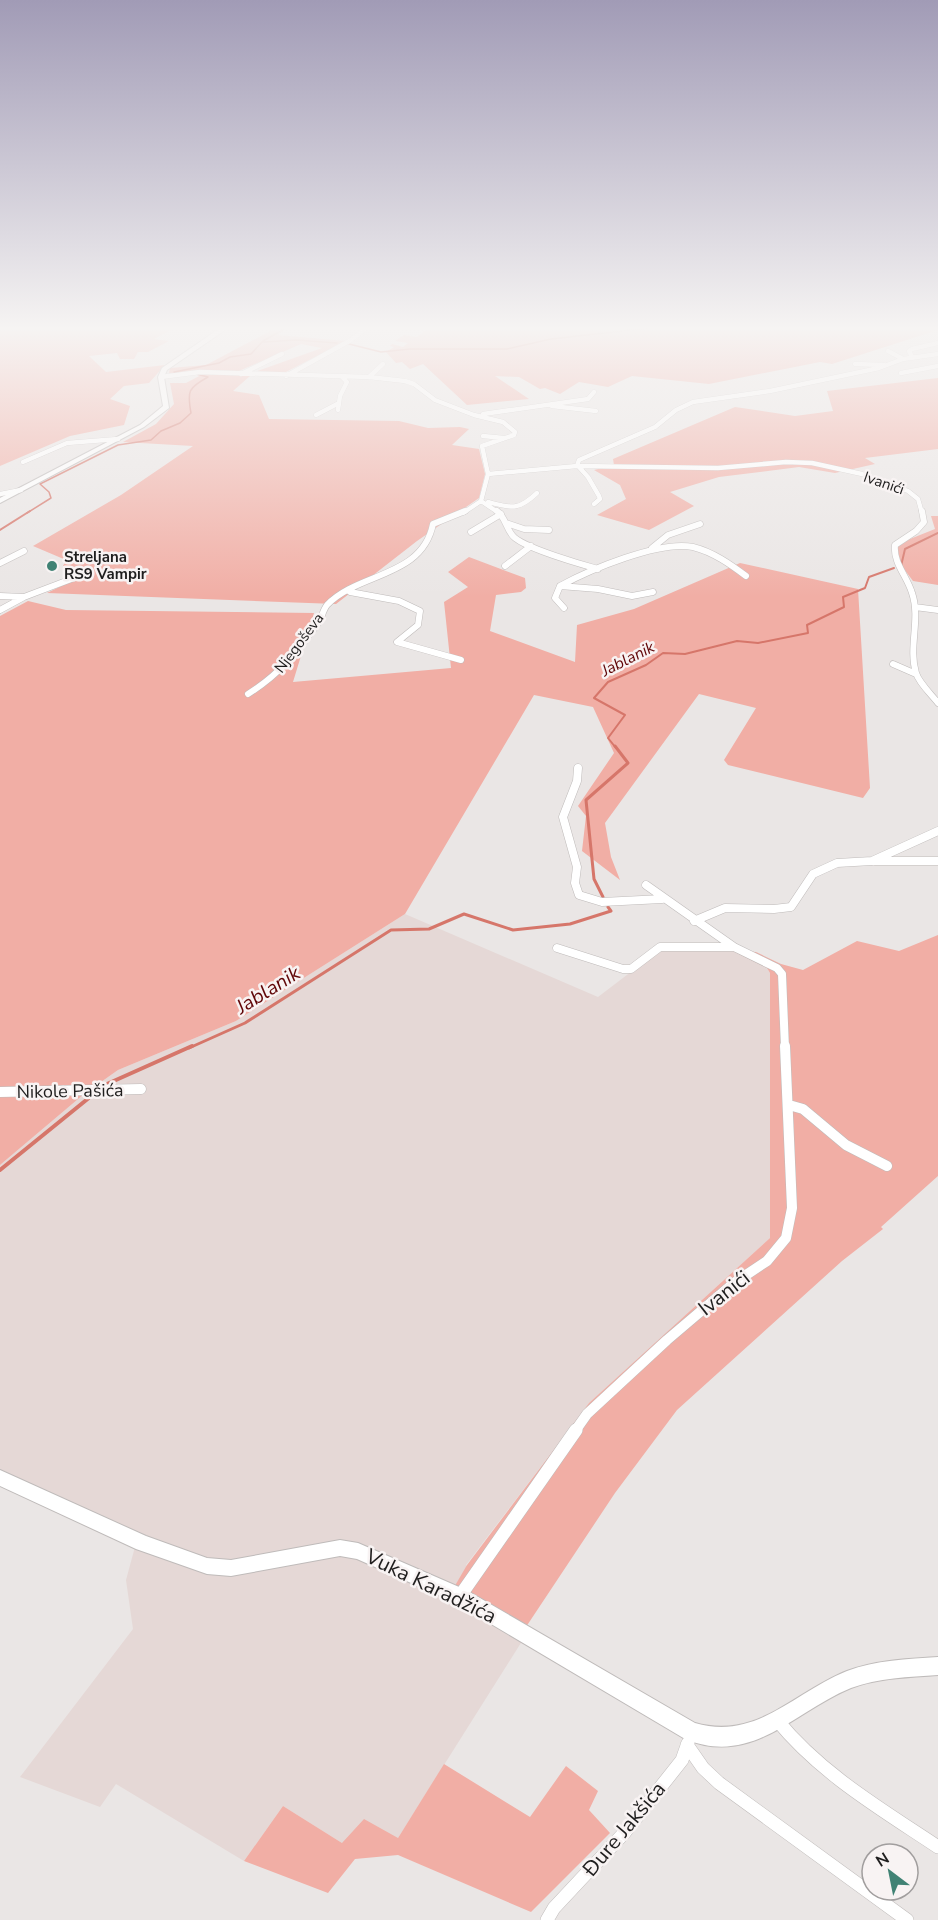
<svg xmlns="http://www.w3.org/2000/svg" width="938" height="1920" viewBox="0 0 938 1920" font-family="'Nunito Sans',sans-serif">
<rect width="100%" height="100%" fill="#eae6e5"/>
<path fill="#e5d8d6" d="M405,914l193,83 63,-48 70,1 36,18 3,5v265l-181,165 -123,162 58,73 -126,200 -56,5 -59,-37 -39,55 -128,-77 -16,23 -80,-30 113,-148 -7,-49 13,-48 -139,-54v-313l84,-71 34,-24 118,-49z"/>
<path fill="#f1aea5" d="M0,328h196l-5,2 -16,-2 -21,11 15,2 -21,11h-10l-4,7h-14l-3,-6 -28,3 17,16 59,-7 -16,18 -25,3 -14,13 20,7 -6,19 -54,11 -70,30z
M276,328h11l-9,7 68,6 -64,33 -30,-1 70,-25 -21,-4 -69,30 18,2 -17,15 26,4 10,24 130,2 29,7 32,-1 9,2 -17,16 27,4 6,25 -6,24 -62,43 -81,63 -289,-11 41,-20 -25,-7 3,-6 -33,-14 88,-51 72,-49 -70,-4 33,-18 18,-20 -4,-21h16l17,-9 -34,-1 1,-5 36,-3z
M428,328h510v2l-106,34 -12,-2 -111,22 -77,-8 -24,11 -29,-5 -19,12 -15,-6 -5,1 -21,-12 -24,-1 34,23 -62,6 -44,-41 -13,5 -8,-7 -6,1 -10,-11 8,-5 -4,-1 2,-2 11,3 5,-4 -13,-2 9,-6 13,2z
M938,378v71l-73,9 10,6 -40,9 -36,-6 -80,10 -49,15 24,14 -45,24 -52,-15 29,-16 -6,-14 -26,-15 20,-5 -1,-6 122,-52 60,9 38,-5 -6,-20z
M931,516h7v69l-25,-4 -15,-20 -3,-16 40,-16z
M469,557l56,21 1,10 -5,4 -25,3 -6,36 85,31 2,-37 57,-16 106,-46 118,26 12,199 -7,10 -135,-33 -4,-5 32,-52 -57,-14 -94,129 6,34 9,23 -38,-29 4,-35 -8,-10 36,-53 -21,-46 -59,-12 -129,219 -169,107 -118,49 -34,24 -84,71v-549l28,-15 38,9 248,3 -21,69 158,-14 -7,-66 24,-15 -20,-15z
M938,935v241l-57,51 2,2 -41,32 -165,149 -62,83 -95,143 -71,-40 18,-31 122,-162 181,-165v-265l-3,-5 -36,-18 25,2 25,12 22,6 54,-29 42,10z
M444,1764l86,53 36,-51 32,25 -9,19 21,23 -79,79 -133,-57 -43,4 -27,34 -84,-32 39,-55 59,37 22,-24 34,19z"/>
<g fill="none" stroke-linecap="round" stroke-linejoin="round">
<path stroke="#d6766a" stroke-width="1.5" d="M264,342l32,-2 41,3
M349,344l32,8 29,-3h97l44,-10 98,-11
M178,372h-4l45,-9 11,-6 21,-3 12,-13 23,-13
M27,513l24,-15 -2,-6 -9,-8 78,-39 33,-5 10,-9 19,-8 11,-10c-4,-22 -3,-25 17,-36l-12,-3"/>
<path stroke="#d6766a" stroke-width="2" d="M0,530l30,-19
M901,566l4,-17 33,-16
M616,748l-8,-10 17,-23 -31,-17 14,-16 38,-17 17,-12 22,1 52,-13 21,2 50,-10 -1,-8 37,-18 -1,-10 22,-9 4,-11 25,-9"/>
<path stroke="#d6766a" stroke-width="3" d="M603,897l-9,-18 -8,-79 42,-37 -13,-17
M189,1048l56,-25 146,-93 38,-1 35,-15 49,16 57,-6 41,-13 -3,-4"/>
<path stroke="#d6766a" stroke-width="4" d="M107,1084l85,-38
M0,1170l90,-73"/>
<g stroke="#bfbbba" stroke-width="5">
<path id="street-far4" d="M888,351l15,8
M912,357l-3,-6 3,-2 26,-6
M855,364l29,1
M901,373l37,-7
M241,374l41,-20
M286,376l65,-36 15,-12
M161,377l39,-5 169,5 36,4 9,3 21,16 39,15 29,7 12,10 -1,3 -32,11 6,28 -7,27 -18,12
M369,377l14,-13
M552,406l44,5
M338,410l2,-14 7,-14 -5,-5
M483,414l105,-15 6,-7
M316,415l23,-12
M483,436l21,2
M23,462l44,-19 51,-4
M577,466l141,2 68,-6 26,1 50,11 46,17 10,8 4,14
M579,467l9,10 11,19 1,3 -6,5
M488,474l89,-8 2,-6 76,-33 21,-17 17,-8 77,-11 109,-23 24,-9 35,-5
M0,494l21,-4
M481,501l18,12
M488,502c24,6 30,9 49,-9"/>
</g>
<g stroke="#bfbbba" stroke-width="7">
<path id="street-far3" d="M497,511c9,6 9,20 18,27 14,11 65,26 83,31
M922,511l2,11 -8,9 -21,14c-2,18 12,31 17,48 9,26 -4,54 4,80 3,10 15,21 22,30
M506,523l18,6 25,1
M471,532l30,-18
M652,548l16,-13 32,-11
M0,563l24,-12
M505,566l26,-20
M560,586l38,3 34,7 21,-4
M350,592l49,9 21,10 -2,14 -21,17 64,18
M0,596l24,1 -24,13
M24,597l50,-19
M915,607l23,3
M564,608l-9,-10 5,-12c29,-16 100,-46 133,-39 20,5 37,17 53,29
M893,664l23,10
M248,694c32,-20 49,-42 71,-72 3,-5 4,-12 8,-17 31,-33 95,-27 106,-81l32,-13"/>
</g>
<g stroke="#bfbbba" stroke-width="9">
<path id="street-far2" d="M578,768l-1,13 -14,36 14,50 -2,16 4,12 23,7 60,-3
M875,861h63
M646,885l88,62 43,21 5,6 3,74
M694,921l31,-13 49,1 17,-2 22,-33 24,-11 35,-2 66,-30
M557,948l66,21h8l29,-22h73"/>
</g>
<g stroke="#bfbbba" stroke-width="11">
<path id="street-far1" d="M0,1092l141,-3
M789,1105l14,4 43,36 41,21
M575,1431l12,-17 80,-74 67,-57 33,-22 19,-23 6,-30 -7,-162"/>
</g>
<g stroke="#bfbbba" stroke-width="14">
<path id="street" d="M460,1596l116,-166
M777,1720c44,54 104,89 161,127
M687,1745l16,23 16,15 188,137
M547,1920l7,-12 71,-76 57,-72 6,-17"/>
</g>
<g stroke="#bfbbba" stroke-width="2">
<path id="secondary" d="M220,328h8l-61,42 -3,7 5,31 -25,19 -144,76v-5l140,-73 23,-19 -5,-29 4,-9z
M0,1470l146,66 61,22 24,2 109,-20 18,3 108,47 229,133c62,18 99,-31 152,-52 29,-11 60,-12 91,-14v18c-29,2 -60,3 -87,13 -57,23 -98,79 -166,51l-231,-137 -97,-43 -17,-3 -109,20 -24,-2 -71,-25 -136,-63z"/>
</g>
<use href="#street-far4" stroke="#fff" stroke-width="4.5"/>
<use href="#street-far3" stroke="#fff" stroke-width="6"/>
<use href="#street-far2" stroke="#fff" stroke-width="8"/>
<use href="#street-far1" stroke="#fff" stroke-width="10"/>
<use href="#street" stroke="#fff" stroke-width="13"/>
<use href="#secondary" fill="#fff" fill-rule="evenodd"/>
</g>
<linearGradient id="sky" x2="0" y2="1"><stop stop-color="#a19bb6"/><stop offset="0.55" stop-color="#f6f4f3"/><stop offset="1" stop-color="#f6f4f3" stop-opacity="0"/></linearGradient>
<rect width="938" height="597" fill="url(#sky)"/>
<circle fill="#408274" stroke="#f8f3f3" stroke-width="2" cx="52" cy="566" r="6"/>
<g text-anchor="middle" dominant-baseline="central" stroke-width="5" stroke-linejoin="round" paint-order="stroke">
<g font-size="15" fill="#1f1e1e" stroke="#f8f3f3">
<text transform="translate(884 483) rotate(19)">Ivanići</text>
<text transform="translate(299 643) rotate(-53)">Njegoševa</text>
</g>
<g font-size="15" font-weight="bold" fill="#1f1e1e" stroke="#f8f3f3" text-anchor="start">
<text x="64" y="557">Streljana<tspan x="64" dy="17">RS9 Vampir</tspan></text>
</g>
<g font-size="16" font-style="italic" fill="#600507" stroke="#f8f3f3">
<text transform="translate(628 659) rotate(-27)">Jablanik</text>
</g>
<g font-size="18" fill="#1f1e1e" stroke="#f8f3f3">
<text transform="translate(70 1091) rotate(-1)">Nikole Pašića</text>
</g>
<g font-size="20" font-style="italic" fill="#600507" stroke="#f8f3f3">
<text transform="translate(268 990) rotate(-32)">Jablanik</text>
</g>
<g font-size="21" fill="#1f1e1e" stroke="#f8f3f3">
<text transform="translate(724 1293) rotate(-38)">Ivanići</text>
<text transform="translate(431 1586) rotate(26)">Vuka Karadžića</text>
<text transform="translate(624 1829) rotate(-50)">Đure Jakšića</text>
</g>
</g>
<g transform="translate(890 1872) rotate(328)"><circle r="28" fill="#f8f3f3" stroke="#a19e9e" stroke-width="1.5"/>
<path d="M0-4.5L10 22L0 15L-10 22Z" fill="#408274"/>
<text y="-9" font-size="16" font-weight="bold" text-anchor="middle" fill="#1f1e1e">N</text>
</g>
</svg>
